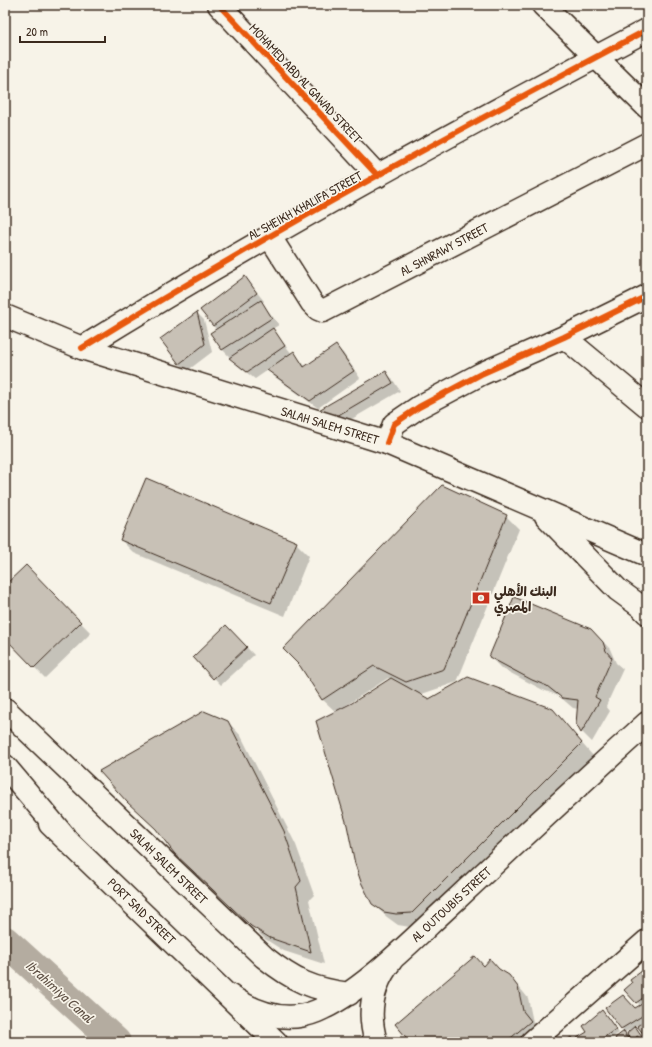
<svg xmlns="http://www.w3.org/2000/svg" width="652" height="1047" viewBox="0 0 652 1047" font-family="'Patrick Hand','Playpen Sans Arabic',sans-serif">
<rect width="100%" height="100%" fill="#f7f3e8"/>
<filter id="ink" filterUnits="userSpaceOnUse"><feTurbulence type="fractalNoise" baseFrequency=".025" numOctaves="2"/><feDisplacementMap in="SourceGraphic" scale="8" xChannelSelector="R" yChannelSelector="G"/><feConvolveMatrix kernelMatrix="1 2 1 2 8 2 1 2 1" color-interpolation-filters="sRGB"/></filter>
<g filter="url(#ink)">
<path fill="#0003" fill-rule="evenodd" d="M245,278l19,23 -2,2 17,22 -7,4 20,25 2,-1 12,14 30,-21 7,7 17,25 -42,30 -43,-31 -7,-7 -13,9 -17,-13 -15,-16 -11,-17 5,-3 -4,-4z
M197,313l7,7 8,32 -25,19 -8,-8z
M386,372l7,8 7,11 -62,36 -13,-9z
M506,516l13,13 -62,153 -38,13 10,5 123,10 42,47 -169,169 -15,1 -12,-2 -11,-8 -14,-13 -37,-192 -14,-13zM388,678l3,2 -45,27 -1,-1z
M121,540l175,3 13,13 -24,60 -151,-63z
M26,567l65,66 -46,45 -40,-41v-50z
M226,626l28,29 -33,30 -27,-28z
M591,629l19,20 6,14 7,6 -17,37 4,5 -18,31 -10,-10 -5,-8 1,-15 -5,-1 -14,-12 -16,-6 -42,-22 -11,-11z
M228,722l13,14 55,109 18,50 -5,5 15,64 -40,-13 -19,-12 -10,-10z
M485,967l15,4 8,5 11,11 9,11 5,24 8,10 -12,10h-118z
M647,968v69l-10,-12 -3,2 12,15 -5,-3 -2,3h-4l-7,-4 -9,4 -3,-4 9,-6 -3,-4 13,-19 6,-3 -15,-16zM629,1030l-1,6 -4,-3z
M602,1011l17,22 -9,6 3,3h-31z
M629,1039l3,3h-7z"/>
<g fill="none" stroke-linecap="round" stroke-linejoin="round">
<path stroke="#b4aca0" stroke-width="30" d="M5,941l111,101"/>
</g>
<path fill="#c8c1b6" stroke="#3b2a1e" d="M245,276l12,17 -44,33 -13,-16z
M261,300l11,18 -50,32 -12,-17z
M197,312l8,32 -26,20 -19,-25z
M273,328l12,18 -38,26 -18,-14z
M336,345l18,26 -44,30 -43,-31 27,-19 10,16z
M386,371l7,12 -63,37 -13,-9z
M146,478l151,64 -26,61 -151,-63z
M442,485l65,30 -63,154 -38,13 -32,-16 -52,34 -22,-34 -17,-17z
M26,565l55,57 -47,46 -29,-30v-53z
M514,597l77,32 12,13 3,9 6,7 -17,39 5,3 -19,33 -5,-9 2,-24 -16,-2 -15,-12 -15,-6 -43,-23z
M226,625l21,22 -34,32 -20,-22z
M468,677l85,32 29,34 -170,170 -16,1 -12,-2 -12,-8 -11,-22 -6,-18 -8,-39 -31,-104 36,-18 39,-25 38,21z
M204,711l24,10 56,110 17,50 -5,6 15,65 -41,-14 -19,-12 -77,-73 -18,-24 -29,-27 -28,-31z
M475,956l9,10 6,-7 9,10 10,6 9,12 5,24 8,10 -25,21h-96l-15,-18z
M647,967v28l-11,8 -12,-13 8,-7 -2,-3z
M623,995l12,13 7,-4 5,6v3l-26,16 -16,-21z
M602,1010l14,19 -19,13h-17l-3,-4 10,-6 -4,-6z
M647,1019v18h-1l-9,-11z
M635,1026l11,16h-5l2,-2 -6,-4 -3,6 -4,-5 -3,-1 1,-4z
M624,1031l2,3 -1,2 4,2 -6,4h-5l-3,-4z
M571,1037l4,5h-11z"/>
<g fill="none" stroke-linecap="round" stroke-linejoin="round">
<g stroke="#3b2a1e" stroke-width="25">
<path id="street" d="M219,5l159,171
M270,237l42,66 6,6 5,2 324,-167
M564,337l83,69
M82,348c184,-114 374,-217 565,-318
M387,443l7,-19 25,-17 62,-33 83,-37 83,-41"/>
</g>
<g stroke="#3b2a1e" stroke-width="25">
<path id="secondary" d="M543,5l104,102
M50,824l226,218
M376,1042c-9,-30 -4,-57 15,-81"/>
</g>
<g stroke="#3b2a1e" stroke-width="25">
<path id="primary" d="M5,316l77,32 305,95 260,112
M546,516l72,74 22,16 7,7
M5,709l259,248c30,24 48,32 85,37
M5,766l59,70
M229,995c26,18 57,29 88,16 44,-18 94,-70 130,-103 66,-62 133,-124 200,-185
M532,1042l115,-101"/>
</g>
<use href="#street" stroke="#f7f3e8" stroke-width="22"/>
<use href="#secondary" stroke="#f7f3e8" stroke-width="22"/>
<use href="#primary" stroke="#f7f3e8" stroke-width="22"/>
<g stroke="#f7f3e8" stroke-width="8">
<path id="cycleway" d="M219,5l159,171
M82,348c184,-114 374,-217 565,-318
M387,443l7,-19 25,-17 62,-33 83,-37 83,-41"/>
</g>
<use href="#cycleway" stroke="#e8590c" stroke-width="6"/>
</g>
</g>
<defs>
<g id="bank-bare" transform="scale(1.38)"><path d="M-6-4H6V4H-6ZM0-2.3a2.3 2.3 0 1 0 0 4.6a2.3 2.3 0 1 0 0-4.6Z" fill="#c8321e" stroke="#f7f3e8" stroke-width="2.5" paint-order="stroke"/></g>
</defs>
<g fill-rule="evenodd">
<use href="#bank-bare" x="481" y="598"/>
</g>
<g text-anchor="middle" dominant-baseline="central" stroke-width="3.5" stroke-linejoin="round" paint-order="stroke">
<g font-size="13" fill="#3b2a1e" stroke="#f7f3e8">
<text transform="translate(306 83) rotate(47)">MOHAMED ABD AL GAWAD STREET</text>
<text transform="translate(305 205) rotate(-29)">AL SHEIKH KHALIFA STREET</text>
<text transform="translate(444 249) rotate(-28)">AL SHNRAWY STREET</text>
<text transform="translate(330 425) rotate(17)">SALAH SALEM STREET</text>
<text transform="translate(169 866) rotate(44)">SALAH SALEM STREET</text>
<text transform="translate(451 904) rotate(-43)">AL OUTOUBIS STREET</text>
<text transform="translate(142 911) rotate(44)">PORT SAID STREET</text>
</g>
<g font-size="13" font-weight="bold" fill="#3b2a1e" stroke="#f7f3e8" text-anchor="start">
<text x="494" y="591">البنك الأهلي<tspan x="494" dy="15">المصري</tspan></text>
</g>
<g font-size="14" font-style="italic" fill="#5f5145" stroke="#f7f3e8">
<text transform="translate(60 991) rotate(42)">Ibrahimiya Canal</text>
</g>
</g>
<rect width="652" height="1047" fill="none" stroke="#f7f3e8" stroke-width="20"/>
<rect x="10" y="10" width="632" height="1027" fill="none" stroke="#3b2a1e" stroke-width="1.5" filter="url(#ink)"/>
<path d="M20 36v6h85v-6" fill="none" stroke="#3b2a1e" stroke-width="2"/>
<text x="26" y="36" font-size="12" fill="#3b2a1e" stroke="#f7f3e8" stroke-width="3" paint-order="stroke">20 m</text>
</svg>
